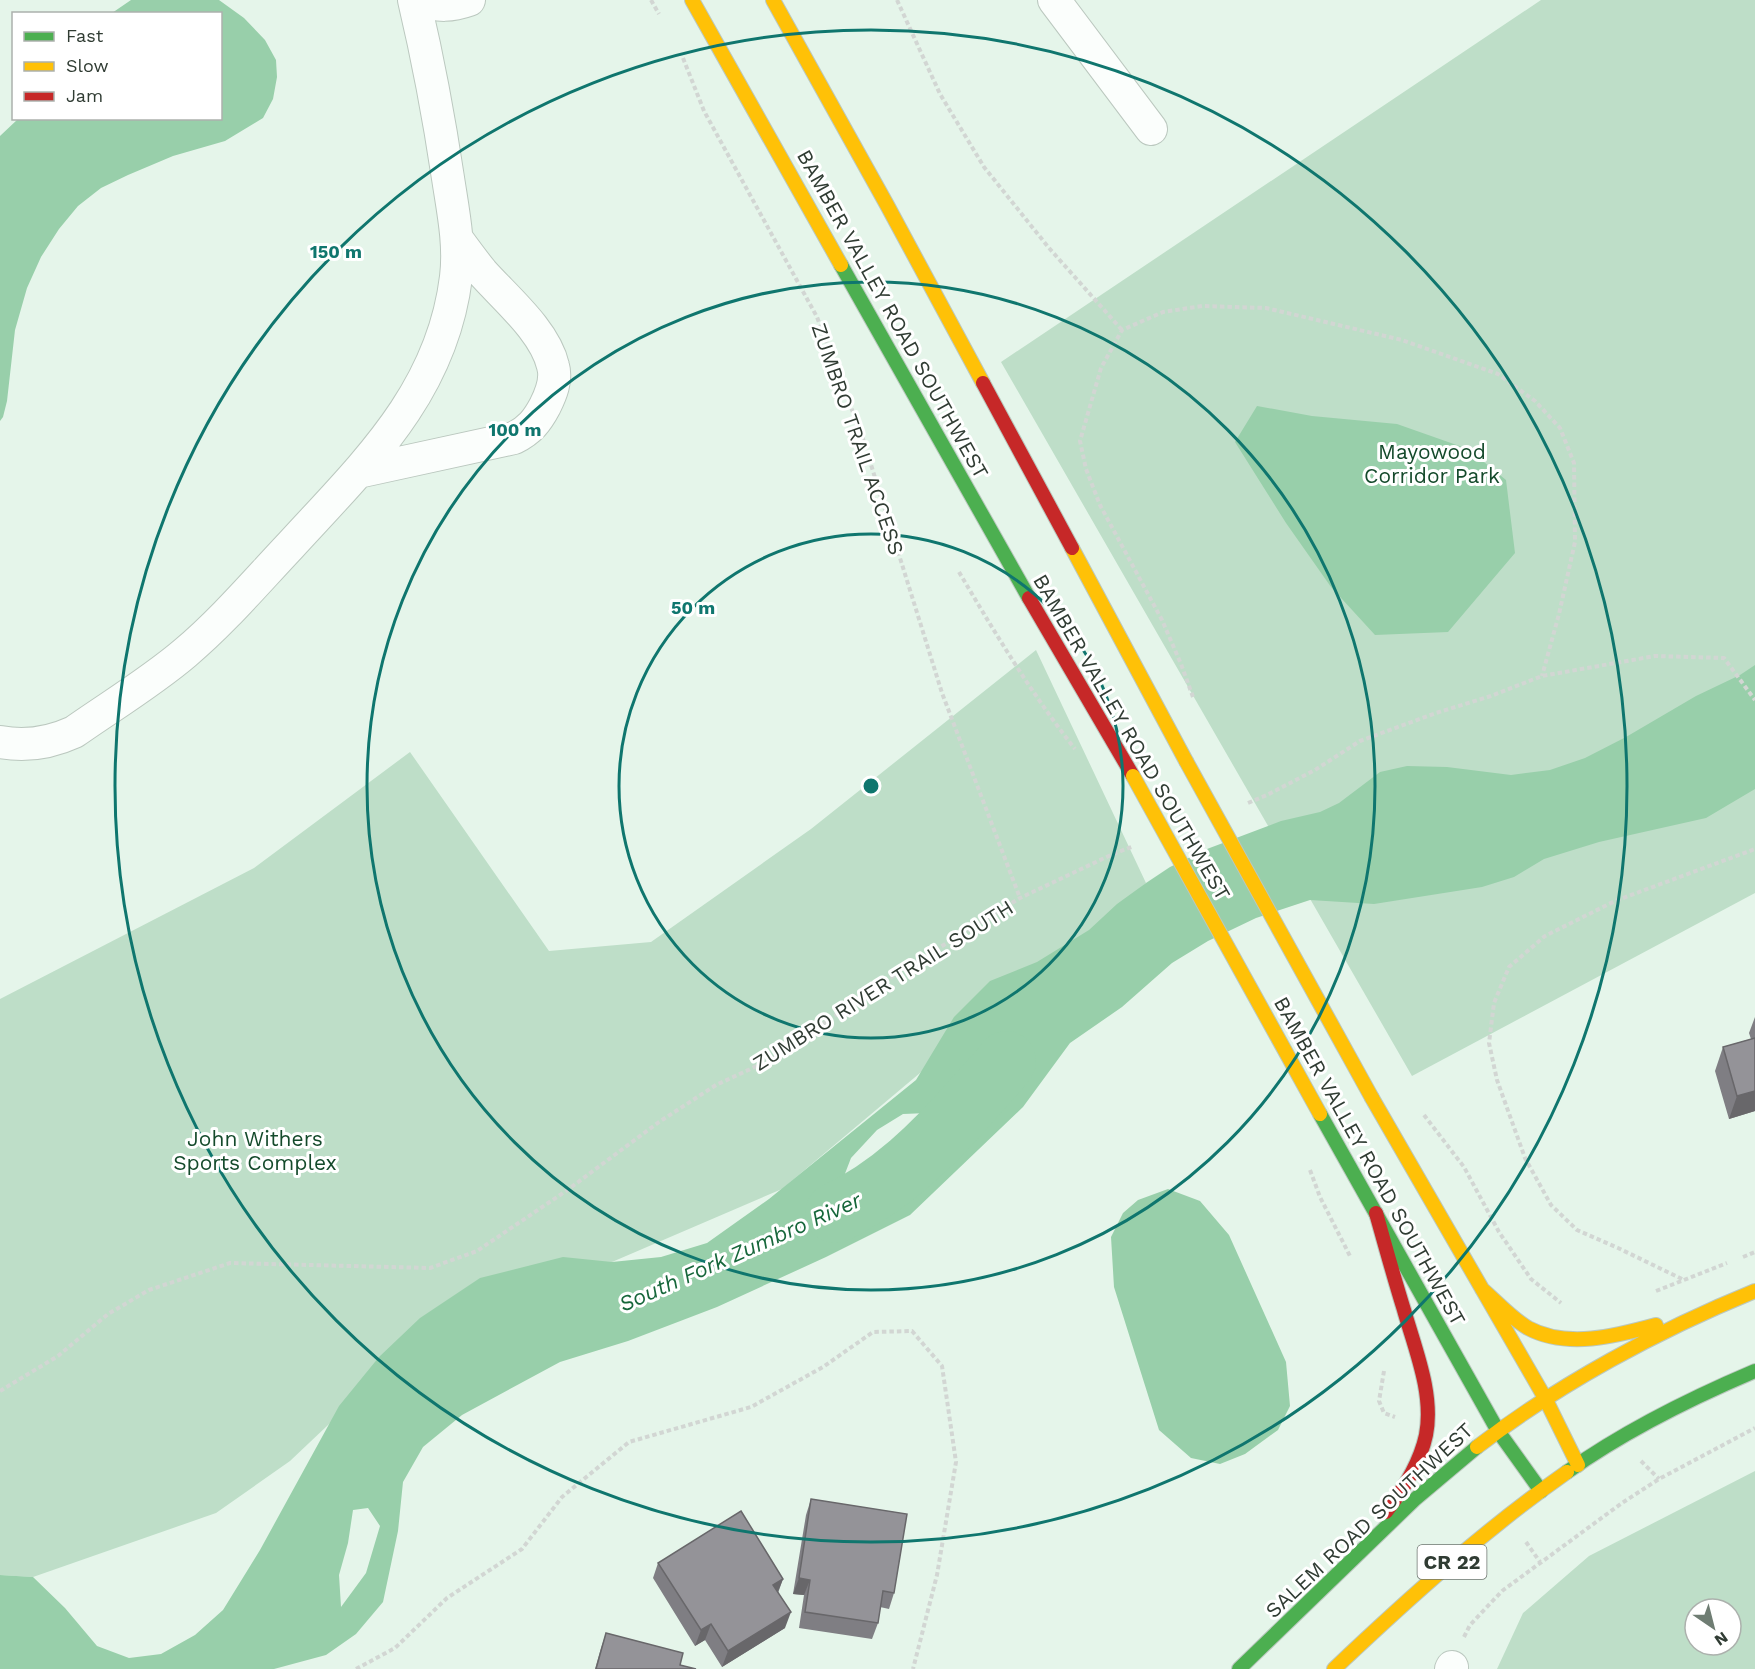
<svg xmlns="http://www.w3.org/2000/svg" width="1755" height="1669" viewBox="0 0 1755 1669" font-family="'Work Sans',sans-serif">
<rect width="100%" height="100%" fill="#e5f5ea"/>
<path fill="#bedec8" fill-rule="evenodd" d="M1541,0h214v893l-343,183 -411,-714z
M1036,650l110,233 -364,306 -170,73 -172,57 -150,142 -74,52 -183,64 -33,-2v-576l254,-131 156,-116 139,199 102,-9 160,-113z
M1755,1471v198h-258l26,-56 66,-57zM1695,1609h36v36h-36z"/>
<path fill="#98cfaa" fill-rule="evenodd" d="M131,0h88l25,18 21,22 11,20 1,17 -4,22 -10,19 -38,23 -52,15 -45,19 -27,13 -23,18 -19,23 -18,28 -14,31 -12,42 -8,71 -4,16 -3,4v-285l18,-17 202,-1v-104l-108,-1z
M1257,406l55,10 85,8 71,25 38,31 9,73 -67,79 -73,3 -44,-48 -45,-64 -51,-81z
M1755,665v124l-49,29 -107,24 -55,17 -30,18 -32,10 -108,17 -64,-4 -54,18 -48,23 -36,22 -50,44 -52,36 -47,64 -113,108 -84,42 -109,50 -89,34 -68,21 -98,53 -39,32 -20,35 -5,49 -15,71 -27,32 -30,21 -52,14h-274v-94l33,2 32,31 32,38 32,12 32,-4 34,-19 28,-25 37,-60 79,-144 40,-49 41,-39 60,-40 83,-21 49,5 49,-5 46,-14 62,-44 147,-119 38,-63 36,-36 47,-19 52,-32 28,-26 29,-21 24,-16 37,-18 74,-28 39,-9 19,-9 41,-31 27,-6 40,1 64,8 39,-5 35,-12 41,-21 70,-41 44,-21zM928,1113l23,5 2,19 -22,21 -67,26h-23l10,-26 26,-28 26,-16zM368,1508l12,18 -14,47 -25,34 -2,-32 9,-32 5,-33z
M1168,1189l32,12 29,34 57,127 4,44 -12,24 -33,24 -25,10 -29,-6 -32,-28 -45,-143 -3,-50 12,-24 15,-13z"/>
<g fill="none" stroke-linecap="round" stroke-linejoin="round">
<path stroke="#98cfaa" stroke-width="60" d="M835,1213c54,-25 99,-69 138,-114 11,-12 23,-24 33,-38"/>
<g stroke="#bbc8bf" stroke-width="34">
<path id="street" d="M421,0c17,7 31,6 48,0
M1054,0l97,129
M358,472l156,-34c16,-8 23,-17 31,-32 6,-12 12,-26 8,-40 -8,-35 -48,-68 -71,-94 -9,-11 -17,-22 -25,-33
M0,742c26,5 50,1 74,-10 37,-26 77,-50 111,-79 38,-32 71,-71 105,-107 74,-81 152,-153 166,-269 4,-33 -3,-66 -8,-99 -9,-60 -20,-119 -34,-178
M1451,1669l1,-2"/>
</g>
<g stroke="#bbc8bf" stroke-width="16">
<path id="fast" d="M841,265l188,333
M1320,1114l178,317 43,60
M1567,1472c59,-42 122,-73 188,-101
M1239,1669l175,-169 63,-53"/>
</g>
<g stroke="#bbc8bf" stroke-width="16">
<path id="slow" d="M692,0l149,265
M773,0l114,205 96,178
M1072,548l114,213
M1372,1098l173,300 33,67
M1482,1289c15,13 29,29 46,39 39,21 88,8 128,-3
M1477,1447c82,-63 182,-117 278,-156
M1334,1669c74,-70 149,-138 233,-197"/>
</g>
<g stroke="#bbc8bf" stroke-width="16">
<path id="jam" d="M983,383l89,165
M1029,598l104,178
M1376,1213c9,32 18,65 28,97 11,39 30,84 22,125 -6,28 -23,55 -40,77"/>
</g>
<path stroke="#d2d6d3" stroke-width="4" stroke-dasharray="4.5 3" stroke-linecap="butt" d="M651,0l8,14
M897,0l43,94 44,73 65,81 73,82
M683,58l21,53 113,206 46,122 79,254 78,205
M959,572c36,61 72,121 116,177
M1193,697l-12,-33 -19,-44 -62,-115 -14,-36 -6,-28 21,-73 21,-38 41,-18 39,-6 64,2 136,32 96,34 37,27 25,27 14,35 1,79 -16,72 -17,62
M1248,803l19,-8 48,-25 45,-29 76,-28 55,-17 51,-20 113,-20 69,2 31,42
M1424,1115l40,52 35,65 32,47 30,24
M1310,1170l10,27 31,61
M1743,1257l12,-5
M1682,1279l-64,-31 -41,-18 -26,-25 -26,-47 -28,-78 -8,-37 5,-40 15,-36 36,-31 70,-35 140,-52
M1656,1291l71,-28
M1384,1371l-5,30 5,12 11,4
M0,1391l58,-35 50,-42 41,-24 81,-27 200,5 47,-17 89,-60 93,-69 57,-37 58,-27 108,-75 138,-85 93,-44 21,-8
M1641,1461l18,18
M1526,1542l14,20
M1464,1637l6,-12 32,-34 120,-88 37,-24 96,-51
M356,1669l39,-21 52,-50 75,-49 40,-52 67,-55 122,-35 72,-40 50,-35 39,-1 30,35 14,96 -19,113 -24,94"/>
<use href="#street" stroke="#fbfefc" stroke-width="32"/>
<use href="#fast" stroke="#4caf50" stroke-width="14"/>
<use href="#slow" stroke="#ffc107" stroke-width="14"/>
<use href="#jam" stroke="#c62828" stroke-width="14"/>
<g stroke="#bbc8bf" stroke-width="16" stroke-linecap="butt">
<path id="slow-bridge" d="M1186,761l186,337
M1133,776l187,338"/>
</g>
<use href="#slow-bridge" stroke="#ffc107" stroke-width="14"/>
</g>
<path fill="#7f7e83" d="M1755,1017v94l-26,8 -14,-48 8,-24 28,-8 -2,-6z
M811,1499l83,94 -5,16 -9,-2 -2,16 -6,16 -73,-11 5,-33 -11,-1 13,-79z
M658,1563l125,16 -5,14 7,35 -63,39 -17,-27 -10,6 -42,-68z
M606,1633l74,32 16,4h-101l6,-21z"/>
<path fill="#68676a" d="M1755,1091v20l-26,8 8,-23z
M799,1578l11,2 -6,15 -11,-1z
M783,1579l-6,15 -4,-9z
M791,1612l-6,16 -63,39 6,-16z
M711,1624l-6,16 -10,6 6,-16z"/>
<path fill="#949398" stroke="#68676a" stroke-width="1.5" d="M1755,1038v53l-18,5 -14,-49z
M811,1499l96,15 -13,79 -11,-2 -5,32 -73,-11 5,-32 -11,-2z
M741,1511l42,68 -10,6 18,27 -63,39 -17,-27 -10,6 -43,-67z
M606,1633l77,20 -3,12 16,4h-100z"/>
<g fill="none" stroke="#0f766e" stroke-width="3">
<circle cx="871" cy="786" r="252"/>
<circle cx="871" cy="786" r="504"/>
<circle cx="871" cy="786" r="756"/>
</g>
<g text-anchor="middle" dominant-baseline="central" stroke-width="6" stroke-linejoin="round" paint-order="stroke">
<rect fill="#fff" stroke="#6e7670" stroke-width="1.5" x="1417.5" y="1545" width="69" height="34" rx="4.5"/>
<g font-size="20" font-weight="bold" fill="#303c33">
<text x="1452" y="1562">CR 22</text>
</g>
<g font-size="21" fill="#303c33" stroke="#fff">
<text transform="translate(893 314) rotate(61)">BAMBER VALLEY ROAD SOUTHWEST</text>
<text transform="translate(858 439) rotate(71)">ZUMBRO TRAIL ACCESS</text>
<text transform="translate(1132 737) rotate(60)">BAMBER VALLEY ROAD SOUTHWEST</text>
<text transform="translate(883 985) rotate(-32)">ZUMBRO RIVER TRAIL SOUTH</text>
<text transform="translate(1370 1161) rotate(61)">BAMBER VALLEY ROAD SOUTHWEST</text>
<text transform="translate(1369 1520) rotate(-43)">SALEM ROAD SOUTHWEST</text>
</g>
<g font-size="21" fill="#144a2b" stroke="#fff">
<text x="1432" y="451">Mayowood<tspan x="1432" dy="24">Corridor Park</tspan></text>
<text x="255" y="1138">John Withers<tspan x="255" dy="24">Sports Complex</tspan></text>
</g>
<g font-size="22" font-style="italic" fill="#17673b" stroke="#fff">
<text transform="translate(740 1252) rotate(-24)">South Fork Zumbro River</text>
</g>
</g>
<circle cx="871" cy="786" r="9" fill="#0f766e" stroke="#fff" stroke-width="3"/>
<g font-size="18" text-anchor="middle" font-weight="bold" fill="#0f766e" stroke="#fff" stroke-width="6" stroke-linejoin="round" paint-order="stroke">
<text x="336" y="258">150 m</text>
<text x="515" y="436">100 m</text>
<text x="693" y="614">50 m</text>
</g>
<rect x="12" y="12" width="210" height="108" fill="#ffffff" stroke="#acb1ad" stroke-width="1.5"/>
<rect x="24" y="32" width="30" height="9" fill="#4caf50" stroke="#acb1ad" stroke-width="1.5"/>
<text x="66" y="42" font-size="18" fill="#303c33">Fast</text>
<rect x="24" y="62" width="30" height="9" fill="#ffc107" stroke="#acb1ad" stroke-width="1.5"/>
<text x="66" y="72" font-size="18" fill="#303c33">Slow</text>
<rect x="24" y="92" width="30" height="9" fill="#c62828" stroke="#acb1ad" stroke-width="1.5"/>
<text x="66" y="102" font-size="18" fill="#303c33">Jam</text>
<g transform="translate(1713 1627) rotate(145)"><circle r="28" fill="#ffffff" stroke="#acb1ad" stroke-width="1.5"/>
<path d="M0-4.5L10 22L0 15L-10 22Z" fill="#6f7d73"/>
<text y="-9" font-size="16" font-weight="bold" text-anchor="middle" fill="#303c33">N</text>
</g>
</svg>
